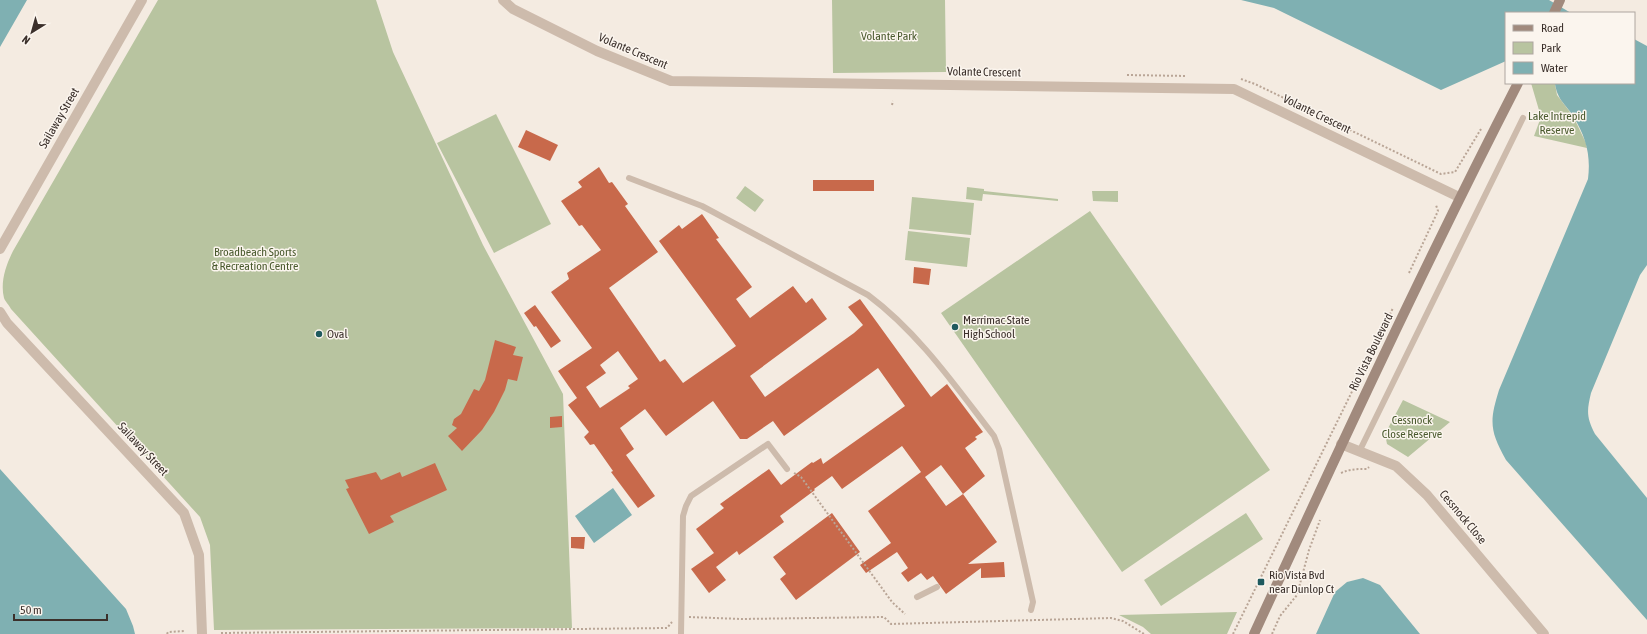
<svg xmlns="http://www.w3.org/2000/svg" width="1647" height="634" viewBox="0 0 1647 634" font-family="'Asap Condensed',sans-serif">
<rect width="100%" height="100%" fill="#f4ebe1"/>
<path fill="#b8c4a0" d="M158,0h218l17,52 90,193 80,149 9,234 -358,2 -4,-85 -10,-28 -189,-208c-2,-4 -6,-8 -7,-11 -4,-16 2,-33 9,-47z
M832,0h113l1,72 -113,1z
M1531,83l24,1 2,11 16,21 13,27 1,5 -53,-12 7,-19z
M496,114l55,110 -57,29 -57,-110z
M745,186l19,14 -9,12 -19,-14z
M967,187l17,2v2l74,8v2l-75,-7 -1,7 -16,-2z
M1092,191h26v11l-25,-1z
M912,197l62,6 -3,32 -62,-6z
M1090,211l180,259 -148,102 -181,-259z
M908,231l62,7 -3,29 -62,-7z
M1403,400l47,22 -42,35 -21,-13 -2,-10z
M1246,513l17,26 -102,67 -17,-26z
M1237,612l-10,22h-76l-8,-7 -24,-12z"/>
<path fill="#7fb0b2" d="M0,0h27l-27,47z
M1241,0h308l22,13h-65v48l-65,29 -167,-82z
M1634,39l13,7v219l-7,10 -49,118c-4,17 -5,24 4,41l52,64v122l-141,-160c-16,-29 -17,-38 -7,-70l89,-211c3,-24 -2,-42 -15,-63 -8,-13 -15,-15 -18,-32l-1,-1h80z
M0,469l126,140 7,17 2,8h-135z
M613,488l19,27 -38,28 -19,-27z
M1363,578l17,7 40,49h-104l19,-42 12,-10z"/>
<path fill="#c8694b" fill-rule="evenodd" d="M526,130l32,15 -8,16 -32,-14z
M599,167l10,16 3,-1 16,22 -3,2 33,46 -49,36 51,74 5,-3 18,24 53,-37 -77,-105 20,-16 3,4 20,-15 17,24 -3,1 36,48 -16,12 14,19 43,-32 13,17 6,-5 15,21 -77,57 15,21 89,-64 9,-8 -15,-18 12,-8 71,98 16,-13 36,48 -8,5 2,2 -12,9 20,28 -22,18 34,48 -29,22 36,-2 1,15 -24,1v-10l-35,26 -13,-18 -6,4 -6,-7 -13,9 -7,-9 7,-5 -11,-16 -31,21 -6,-8 31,-22 -23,-32 53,-39 -19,-26 -60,43 -10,-13 -18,13 1,1 -35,26 4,6 -45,33 -2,-4 -21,16 10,13 -17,13 -18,-24 23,-16 -18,-24 28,-21 -4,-4 49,-35 12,16 31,-23 1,1 8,-5 2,6 82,-58 -27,-38 -94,68 -11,-15 -26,18h-7l-27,-38 -47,35 -21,-27 -25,19 14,21 -8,6 29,41 -17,12 -27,-36 2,-1 -19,-27 -4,1 -6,-8 5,-5 -21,-27 9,-7 -19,-27 34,-23 -41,-56 18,-13 -2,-6 34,-23 -19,-25 -3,1 -18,-25 21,-14 -4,-5zM618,351l20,28 -10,7 2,2 -30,20 -14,-21 20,-14 -6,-8zM941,465l22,29 -17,12 -21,-29z
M813,180h61v11h-61z
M914,267l17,2 -2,16 -16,-2z
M535,305l26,36 -10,7 -15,-22 -2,1 -10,-14z
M495,340l21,7 -3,8 10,2 -6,24 -9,-2 -3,11 -11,22 -12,18 -20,21 -14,-15 9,-8 -5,-3 2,-6 7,-5 13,-25 5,2 6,-11z
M562,416v11l-12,1v-11z
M435,463l12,27 -57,26 4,6 -25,12 -23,-45 3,-1 -4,-8 31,-8 5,8 19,-8 2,5z
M832,513l28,39 -64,48 -16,-21 6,-5 -13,-17z
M571,537h14l-1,12 -13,-1z"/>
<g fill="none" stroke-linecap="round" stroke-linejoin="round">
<path stroke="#b9a596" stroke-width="2" stroke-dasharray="2 2" stroke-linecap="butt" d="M1127,75l60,1
M1241,79l14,5 186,90 14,-2 26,-43
M892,105l1,-4
M1409,273l29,-62 -2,-6
M794,473l7,4 91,125 13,12
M1341,473c9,-4 16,-4 26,-4l2,-2
M689,617l52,2 143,-2 7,7 220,-6 12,3 21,13
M221,633l446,-5 5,-6
M167,634l1,-2 16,-1
M1233,634l160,-326
M1272,634l8,-18 17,-21 12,-45 11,-30"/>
<path stroke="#cdbbac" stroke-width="6" d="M629,178l73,28 166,89c51,38 88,92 126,141l5,13 34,153 -2,8
M1359,452l164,-334
M917,597l20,-10
M681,634l2,-118 3,-10 5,-10 77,-52 19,25"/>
<path stroke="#cdbbac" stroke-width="10" d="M503,0l10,9 84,42 74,30 563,8 225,108
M0,249l142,-249
M0,312l7,11 177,190 15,42 3,79
M1341,444l55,22 31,29 117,139"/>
<path stroke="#a18a7d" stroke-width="10" d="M1554,13l6,-13
M1254,634c85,-185 171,-370 264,-551"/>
</g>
<g fill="#1f5a5e" stroke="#fbf5ee" stroke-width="1.5">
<circle cx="955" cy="327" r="4"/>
<circle cx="319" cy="334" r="4"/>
<rect x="1257" y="578" width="8" height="8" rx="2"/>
</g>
<g text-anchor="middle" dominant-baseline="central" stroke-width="3" stroke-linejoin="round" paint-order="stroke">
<g font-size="12" fill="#4a5a2e" stroke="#fbf5ee">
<text x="889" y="36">Volante Park</text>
<text x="1557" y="116">Lake Intrepid<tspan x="1557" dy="14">Reserve</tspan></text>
<text x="255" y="252">Broadbeach Sports<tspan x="255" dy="14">&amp; Recreation Centre</tspan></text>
<text x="1412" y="420">Cessnock<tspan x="1412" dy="14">Close Reserve</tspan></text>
</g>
<g font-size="12" fill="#3b302b" stroke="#fbf5ee">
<text transform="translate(633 51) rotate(23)">Volante Crescent</text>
<text transform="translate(984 72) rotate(1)">Volante Crescent</text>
<text transform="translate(1317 114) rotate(26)">Volante Crescent</text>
<text transform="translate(59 118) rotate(-60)">Sailaway Street</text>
<text transform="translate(1371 352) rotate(-64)">Rio Vista Boulevard</text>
<text transform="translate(143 449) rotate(47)">Sailaway Street</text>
<text transform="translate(1463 517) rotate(50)">Cessnock Close</text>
</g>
<g font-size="12" fill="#3b302b" stroke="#fbf5ee" text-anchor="start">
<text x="963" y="320">Merrimac State<tspan x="963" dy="14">High School</tspan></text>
<text x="327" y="334">Oval</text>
<text x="1269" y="575">Rio Vista Bvd<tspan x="1269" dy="14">near Dunlop Ct</tspan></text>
</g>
</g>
<rect x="1505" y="12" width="130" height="72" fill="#fbf5ee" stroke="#aea6a0"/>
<rect x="1513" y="25" width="20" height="6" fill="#a18a7d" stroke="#aea6a0"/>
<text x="1541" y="32" font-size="12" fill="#3b302b">Road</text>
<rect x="1513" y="42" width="20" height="12" fill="#b8c4a0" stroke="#aea6a0"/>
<text x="1541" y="52" font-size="12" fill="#3b302b">Park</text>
<rect x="1513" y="62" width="20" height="12" fill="#7fb0b2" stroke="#aea6a0"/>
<text x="1541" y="72" font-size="12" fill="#3b302b">Water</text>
<g transform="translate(32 32) rotate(217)" stroke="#fbf5ee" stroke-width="3" paint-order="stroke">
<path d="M0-3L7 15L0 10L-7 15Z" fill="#3b302b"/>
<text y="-6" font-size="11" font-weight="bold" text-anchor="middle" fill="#3b302b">N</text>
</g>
<path d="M14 614v6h93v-6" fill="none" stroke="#3b302b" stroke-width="2"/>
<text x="20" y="614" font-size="12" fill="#3b302b" stroke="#fbf5ee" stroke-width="3" paint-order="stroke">50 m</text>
</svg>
